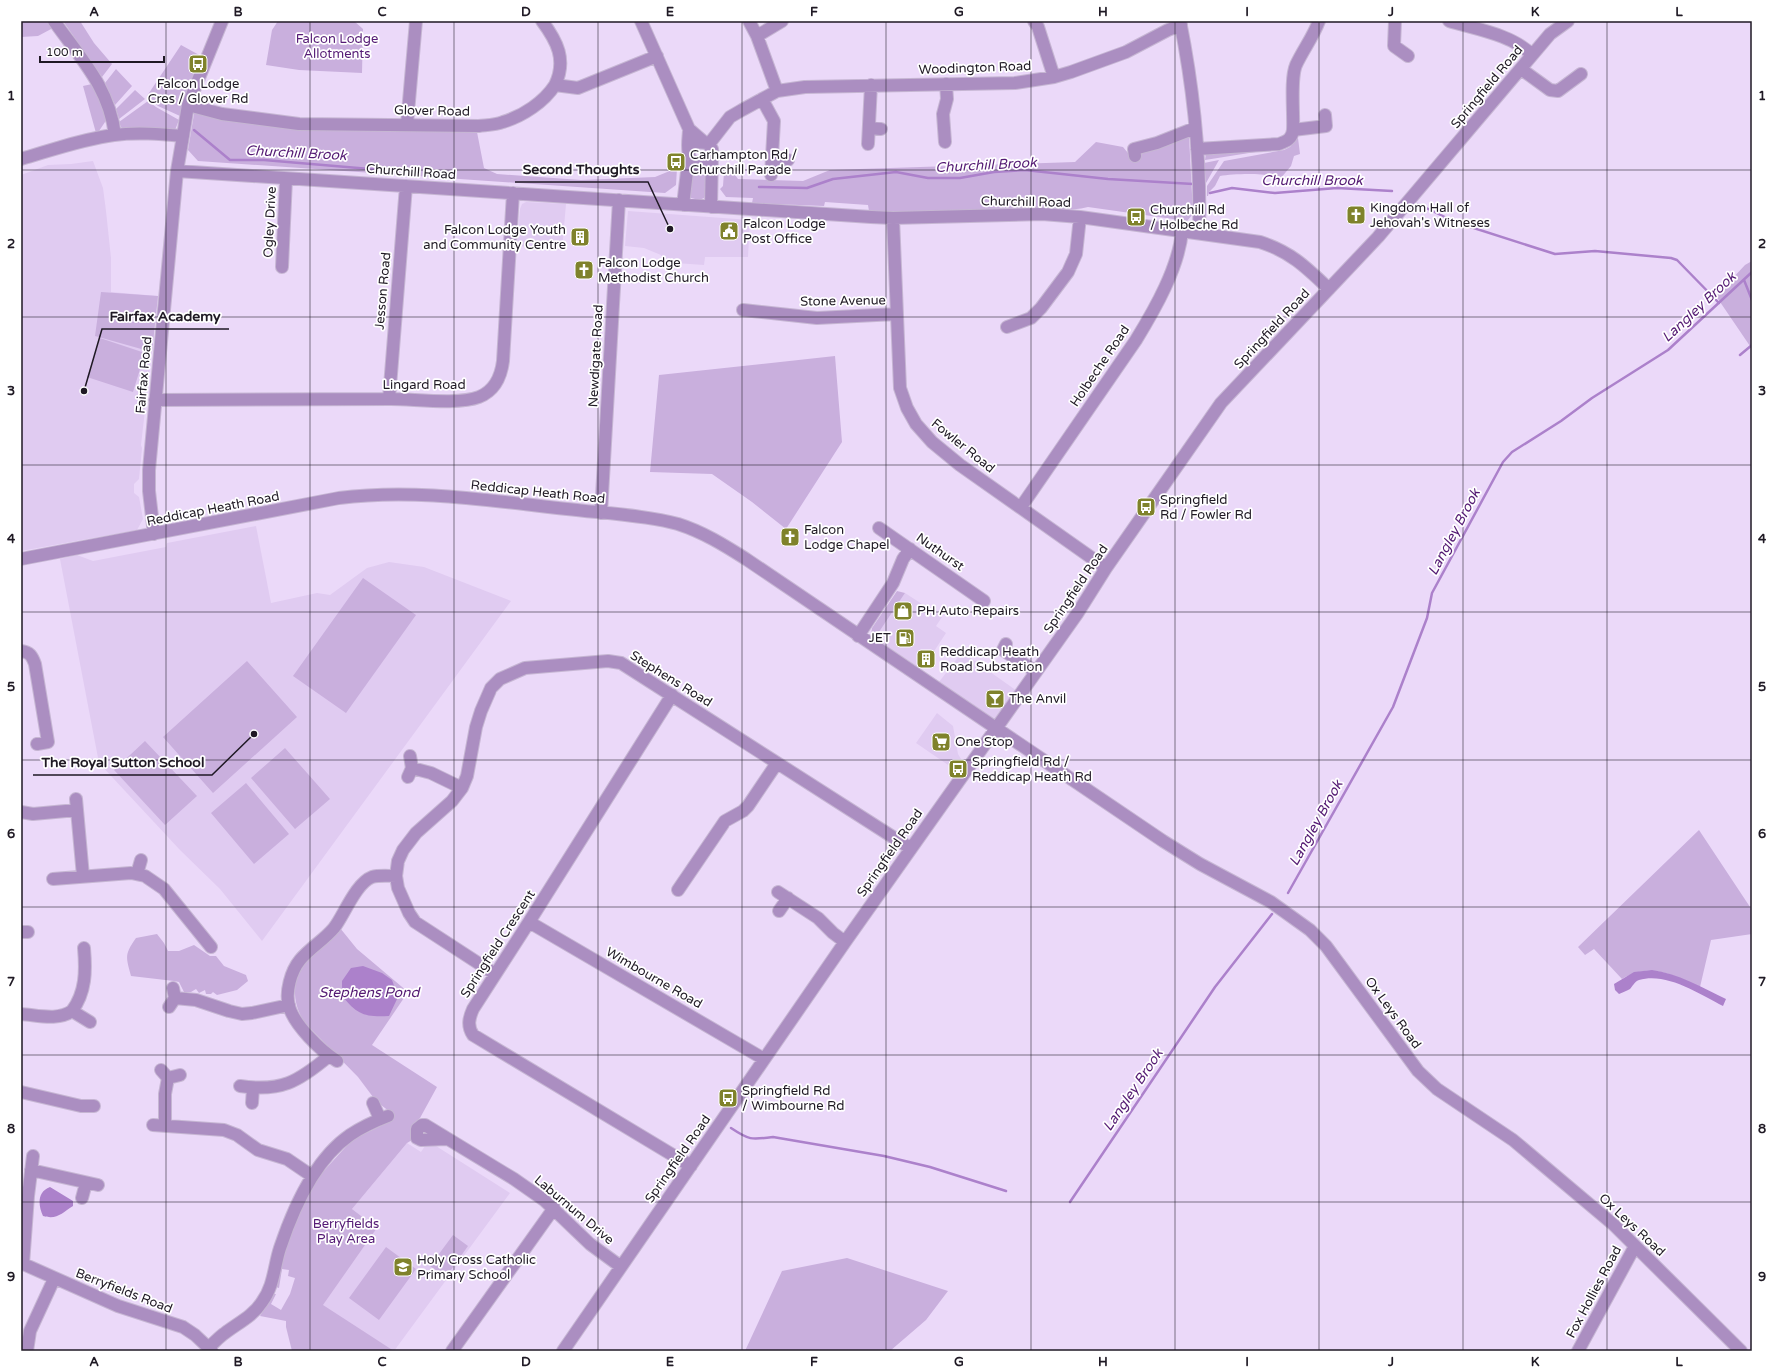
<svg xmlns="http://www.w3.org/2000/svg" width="1773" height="1372" viewBox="0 0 1773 1372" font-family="'Varela Round',sans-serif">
<rect width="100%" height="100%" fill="#ebd9f9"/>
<path fill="#e0cbf1" d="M93,161l10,27 3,23 5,47v34l47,4 -17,149 1,3 -3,31 -5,5v9l5,4 4,22 -6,11 -116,21v-376l27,-10 23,-1z
M526,202l40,2 -4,46 -45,-4 3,-37 2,-5z
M628,211l122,9 -2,37h-43l-1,8 -43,-3v-7l-17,-7 -19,-2z
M256,526l15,77 46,-10 13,2 37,-27 22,-6 35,5 87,34 -249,340 -42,-52 -40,-39 -81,-87 -39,-204 17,-4 16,6 73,-14 1,-4z
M905,593l37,24 -6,9 10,7 -17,26 -4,-2 -7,10 -43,-29z
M962,652l55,39 -21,27h-3l-54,-36z
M937,713l16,13 5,28 3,5 -7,10 -38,-26z
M407,1143l14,9 4,-6h11l74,47 -116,158 -72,-45 55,-78 -25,-19z"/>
<path fill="#c9afdd" d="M21,21h28l4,7 -15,8 -17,1z
M63,21h17l14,22 18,21 -10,13z
M278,21h76l9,8 -1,44 -63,-3 -33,-5 6,-35z
M181,45l20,11 -11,28 -10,32 -22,-10 -11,-10z
M116,69l16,17 -17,19 -10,-22z
M92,84l3,3 12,32 -8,12 -3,2 -13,-47z
M135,90l10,9 -26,20 -3,-10z
M148,101l8,6 23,13 -4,10 -51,-1 -3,-2 -2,-5z
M201,113l276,19 7,36 13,6 84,6 74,-3 22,-9 -1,17 -11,8 -467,-32 -10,-11 6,-36z
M1189,136l4,78 -6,7 -99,-14c-20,5 -41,2 -61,2 -53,2 -105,3 -158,2l-1,-6 -43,-3 -1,4 -72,-3 1,-5 -27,-1 -6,-8 3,-3 1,-14h9l5,7 65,2 27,-11 245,-8 21,-20 27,5 10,12h7l2,-9z
M1298,138l2,16 -6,2 -3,10 -11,13c-13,-7 -45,-5 -60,-3l-5,10 -6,6 -1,4h-1v-10l17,-25 60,-11 6,-3z
M1268,150l-63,10 1,-7z
M1219,160l-13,23 -2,-20z
M693,170h14v23l-3,5 -5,2 -8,-2 -3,-6z
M1752,261v88l-36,-53 29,-31z
M101,292l57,4 -6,56 -57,-16z
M100,338l45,15 -12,39 -46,-15z
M835,356l7,86 -56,87 -34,-27 -40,-28 -62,-2 9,-97z
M363,578l53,37 -70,98 -53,-37z
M897,591l8,2 -30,45 -4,-4 1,-6z
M247,661l50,56 -84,76 -50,-56z
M145,741l52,55 -32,29 -51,-55z
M285,748l45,51 -35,30 -44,-51z
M246,783l43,51 -35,30 -43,-51z
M1699,830l53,80v24l-41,6 -11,47c-28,-12 -49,-25 -78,-8l-28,-30 -9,6 -7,-8z
M340,928l17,21 51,43 -36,53 65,42 -17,31 -7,6 -3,5 2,11 -5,3 -55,66 25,19 -54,77 71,46h-102l-6,-24v-6l-26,-5 14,-22h2l-5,10 10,6 9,-16 5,-16 -7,-2 1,-6 -7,-1 -3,19 -3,-1 15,-56 19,-41 11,-16 31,-34 39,-19 -1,-9 -14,-11 -18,-24 -54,-55c-25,-44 7,-66 36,-94z
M157,934l7,9 4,8h11l15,-6 16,11h6l8,10 22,9 2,6 -11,9 -20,5 -4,-3 -2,2h-5l-1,-4 -6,3 -3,-4 -5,3h-7l-5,-10 -5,-1 -43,-5c-5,-19 -7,-21 5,-38z
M453,1235l15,11 -22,31 -16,-11z
M386,1247l30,22 -37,51 -30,-22z
M847,1258l101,33 -22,29 -36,31h-145l37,-80z"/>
<path fill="#ac81cb" d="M363,966l19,7 10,7 6,17 -9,19c-25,1 -31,-1 -47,-20v-15l9,-13z
M1652,970c25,3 51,18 74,29l-3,7c-24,-12 -56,-34 -84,-26 -5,2 -6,6 -9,9 -3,2 -7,3 -11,5l-4,-4 -1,-6 20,-12z
M50,1187l23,14v5c-11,7 -16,14 -30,10 -5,-11 -6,-24 7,-29z"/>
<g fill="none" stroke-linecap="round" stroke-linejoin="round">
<path stroke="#ac81cb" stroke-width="2.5" d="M194,130l36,30h34l106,9 38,2
M759,187l48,1 26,-9 63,-7 32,6h32l34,-6 31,-2 83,9 85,5
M1210,193l22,-5 43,5 62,-5 55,3
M1418,204l37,18 100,32 40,-3 76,7 6,2 42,43
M1744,280l8,20
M1740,355l12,-10
M1288,893l105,-186 34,-89 5,-25 71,-131 9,-10 49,-31 31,-23 76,-48 84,-78
M731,1128c18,12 20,12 42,9l111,19 46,11 76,24
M1070,1202l145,-215 57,-73"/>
<g stroke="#c6b6d3" stroke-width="14">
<path id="minor" d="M54,21c27,38 55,66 61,114
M542,21c15,20 25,39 13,64
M641,21l48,108 15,13
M749,21l8,15 20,55
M1034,21l4,6 16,50
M1180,21c14,70 21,141 19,212
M1395,21l-1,25 14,10
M1449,21c27,8 64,14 83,34
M757,36l25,-15
M1521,69l29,21 8,1 23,-17
M762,99l12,22 -3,54
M188,105l34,9 77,10 180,2c8,-1 16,-1 24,-4 20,-6 41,-20 52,-37l23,3 79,-32
M407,124l9,-103
M869,128l12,1
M1293,130l33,-4 -1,-11
M945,142l-2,-28 4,-15 -1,-15
M709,144l21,-27 12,-7 35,-19 28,-4 210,-4 39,-6 17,-5 55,-20 42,-22 13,-5
M868,144l3,-59
M689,149l7,-7 11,1 5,6c2,14 -15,23 -22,9 -4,-8 -1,-21 -1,-29
M1197,149l82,-5c8,-3 13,-5 14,-14 1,-17 -3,-51 3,-65 7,-15 17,-28 23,-44
M1135,156l-1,-7 23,-6 38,-15
M21,159c31,-9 62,-20 93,-24 23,-3 46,-1 69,1
M773,159l15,1
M177,171l694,46 22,1 149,-4 38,3 180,25c31,10 46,25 69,47
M683,205l6,-50
M711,207l1,-53
M893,218l7,170 7,20 9,16 16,18 28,23 146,103
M282,267l4,-88
M743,310l74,8 79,-4
M1007,327l24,-9 10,-10 27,-36 8,-18 4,-37
M389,399l17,-213
M155,400c79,0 158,-1 236,-1 24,0 67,6 88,-2 15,-6 22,-20 24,-36l10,-168
M1021,507l115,-167c19,-31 43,-73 46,-109
M601,513l18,-313
M879,528l105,73
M154,534l-5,-43v-21l28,-299 6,-35 5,-31 34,-84
M21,559l318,-61c76,-10 153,3 228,11 33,4 79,6 111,15 25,8 46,21 68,35l417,282 37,23 71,38 39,28 16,16 92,125 19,18 76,51 101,85 127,126
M858,636l35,-53 10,-24 7,-10
M1006,644l-3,6 33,22
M21,651c9,1 11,5 14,13l13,78 -11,2
M672,695l-143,227 -56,87c-4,9 -6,17 0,26l218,131
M412,768l19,5 31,15
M408,777l4,-9 -2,-12
M76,799l7,77
M21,812l12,2 44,-4
M137,874l4,-14
M53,879l78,-6 14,3 19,13 47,58
M678,890l47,-69 18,-10 5,-5 29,-43
M778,892l40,26 15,15 12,9
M779,911l9,-13
M529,922l235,137
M21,932h7
M495,974l-80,-52 -6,-9 -11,-25 -2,-12 2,-15 5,-11 13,-17 36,-32 10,-13 5,-12 9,-49 5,-16 10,-23 9,-9 25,-11 83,-7 13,2 289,185
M175,998l21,2 33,11 13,3 10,-1 37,-8
M169,1007l6,-9 -2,-10
M72,1011c14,-19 14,-40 12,-63
M21,1014c16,1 37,7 51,-3l18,11
M337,1061c-16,-10 -43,-36 -48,-55 -4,-14 2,-35 11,-46 10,-12 24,-20 34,-32 10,-13 22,-45 38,-51 7,-2 16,-1 24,-1
M161,1070l7,8 12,-3
M240,1086c41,6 58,-4 89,-30
M21,1092l60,14h13
M252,1103l1,-15
M373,1103l7,16
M153,1125l71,5 13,5 21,15 29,9 25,17
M165,1125v-31l3,-16
M447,1139l-26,1 -4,-2v-9l5,-4h3l89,54 30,21 46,44 30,22
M31,1170l67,15
M82,1198l4,-15
M21,1263l97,43 65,21 12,8 17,16
M23,1264l5,-68 5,-40
M209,1347c5,-4 10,-10 16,-14 13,-10 28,-17 37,-31 12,-16 12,-36 18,-54 13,-39 35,-89 70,-113 12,-8 25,-14 38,-19
M27,1351l3,-20 24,-52
M452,1351l102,-143
M563,1351l282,-409 232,-328 29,-46 115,-165 157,-166 172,-203 18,-13
M1578,1351l57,-105"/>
</g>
<use href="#minor" stroke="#ab8ec1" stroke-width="12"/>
</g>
<path fill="none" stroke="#1f1924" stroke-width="1" stroke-opacity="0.55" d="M166,21v1330M310,21v1330M454,21v1330M598,21v1330M742,21v1330M886,21v1330M1031,21v1330M1175,21v1330M1319,21v1330M1463,21v1330M1607,21v1330M21,170h1731M21,317h1731M21,465h1731M21,612h1731M21,760h1731M21,907h1731M21,1055h1731M21,1202h1731"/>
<defs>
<g id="bus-square" transform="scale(1)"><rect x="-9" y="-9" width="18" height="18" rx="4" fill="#7f822b" stroke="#fff"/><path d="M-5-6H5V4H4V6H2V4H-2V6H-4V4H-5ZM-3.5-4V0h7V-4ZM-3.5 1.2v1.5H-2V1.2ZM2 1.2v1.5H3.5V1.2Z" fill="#fff"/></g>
<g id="church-square" transform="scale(1)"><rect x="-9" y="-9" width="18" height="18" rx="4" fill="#7f822b" stroke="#fff"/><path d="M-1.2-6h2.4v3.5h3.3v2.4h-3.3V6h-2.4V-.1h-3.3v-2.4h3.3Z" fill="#fff"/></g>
<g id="civic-square" transform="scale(1)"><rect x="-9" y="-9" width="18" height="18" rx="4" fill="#7f822b" stroke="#fff"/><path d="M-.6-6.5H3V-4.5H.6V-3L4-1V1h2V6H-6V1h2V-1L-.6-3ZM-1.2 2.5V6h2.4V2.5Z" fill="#fff"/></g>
<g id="building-square" transform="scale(1)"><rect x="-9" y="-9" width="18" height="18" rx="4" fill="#7f822b" stroke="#fff"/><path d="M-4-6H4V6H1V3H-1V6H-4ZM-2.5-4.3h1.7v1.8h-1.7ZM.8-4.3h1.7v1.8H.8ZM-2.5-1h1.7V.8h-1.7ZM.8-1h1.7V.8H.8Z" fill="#fff"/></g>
<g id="shop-square" transform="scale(1)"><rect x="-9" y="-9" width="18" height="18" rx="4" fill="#7f822b" stroke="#fff"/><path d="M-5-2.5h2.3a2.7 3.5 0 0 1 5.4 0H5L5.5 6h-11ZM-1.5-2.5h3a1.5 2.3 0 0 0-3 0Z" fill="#fff"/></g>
<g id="fuel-square" transform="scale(1)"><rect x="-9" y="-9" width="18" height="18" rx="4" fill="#7f822b" stroke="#fff"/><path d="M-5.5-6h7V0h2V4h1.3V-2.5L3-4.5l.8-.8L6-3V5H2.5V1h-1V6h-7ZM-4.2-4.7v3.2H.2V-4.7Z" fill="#fff"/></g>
<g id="bar-square" transform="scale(1)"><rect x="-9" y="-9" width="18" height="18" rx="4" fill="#7f822b" stroke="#fff"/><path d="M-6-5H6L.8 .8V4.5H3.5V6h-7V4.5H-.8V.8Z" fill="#fff"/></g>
<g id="supermarket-square" transform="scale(1)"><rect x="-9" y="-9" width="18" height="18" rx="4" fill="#7f822b" stroke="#fff"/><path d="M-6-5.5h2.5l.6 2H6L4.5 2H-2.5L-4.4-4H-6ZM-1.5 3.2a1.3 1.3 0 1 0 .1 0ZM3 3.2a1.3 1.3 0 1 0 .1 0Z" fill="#fff"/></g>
<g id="school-square" transform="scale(1)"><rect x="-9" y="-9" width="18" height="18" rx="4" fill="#7f822b" stroke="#fff"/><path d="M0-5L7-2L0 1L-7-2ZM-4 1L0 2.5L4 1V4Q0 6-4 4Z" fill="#fff"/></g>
</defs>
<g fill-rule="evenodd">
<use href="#bus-square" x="198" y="64"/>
<use href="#bus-square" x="676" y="162"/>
<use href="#church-square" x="1356" y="215"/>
<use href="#bus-square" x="1136" y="217"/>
<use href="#civic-square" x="729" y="231"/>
<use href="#building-square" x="580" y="237"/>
<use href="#church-square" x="584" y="270"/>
<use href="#bus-square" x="1146" y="507"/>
<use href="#church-square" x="790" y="537"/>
<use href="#shop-square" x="903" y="611"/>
<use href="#fuel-square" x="905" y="638"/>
<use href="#building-square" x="926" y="659"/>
<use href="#bar-square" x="995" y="699"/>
<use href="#supermarket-square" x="941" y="742"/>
<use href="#bus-square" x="958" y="769"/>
<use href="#bus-square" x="728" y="1098"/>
<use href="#school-square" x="403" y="1267"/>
</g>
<g text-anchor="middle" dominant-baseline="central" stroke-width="3.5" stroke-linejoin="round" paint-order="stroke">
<g font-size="13" fill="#551b75" stroke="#fff">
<text x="337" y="39">Falcon Lodge<tspan x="337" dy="15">Allotments</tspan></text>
<text x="346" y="1224">Berryfields<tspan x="346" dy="15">Play Area</tspan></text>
</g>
<g font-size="13" fill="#1f1924" stroke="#fff">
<text transform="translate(975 68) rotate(-2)">Woodington Road</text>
<text transform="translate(1487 87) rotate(-50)">Springfield Road</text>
<text transform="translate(432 111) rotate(1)">Glover Road</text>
<text transform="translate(411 172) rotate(4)">Churchill Road</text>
<text transform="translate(1026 202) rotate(1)">Churchill Road</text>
<text transform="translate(270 222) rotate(-87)">Ogley Drive</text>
<text transform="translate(383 291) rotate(-85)">Jesson Road</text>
<text transform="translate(843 301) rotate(-1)">Stone Avenue</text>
<text transform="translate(1272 329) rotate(-47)">Springfield Road</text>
<text transform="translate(596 356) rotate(-87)">Newdigate Road</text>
<text transform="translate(1100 366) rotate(-56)">Holbeche Road</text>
<text transform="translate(144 375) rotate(-85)">Fairfax Road</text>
<text x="424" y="385">Lingard Road</text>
<text transform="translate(963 446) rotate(39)">Fowler Road</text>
<text transform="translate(538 492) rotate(6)">Reddicap Heath Road</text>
<text transform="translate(213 509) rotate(-11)">Reddicap Heath Road</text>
<text transform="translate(940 552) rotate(35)">Nuthurst</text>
<text transform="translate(1076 589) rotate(-56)">Springfield Road</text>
<text transform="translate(671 679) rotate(32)">Stephens Road</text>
<text transform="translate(890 853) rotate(-55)">Springfield Road</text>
<text transform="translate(498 944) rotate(-57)">Springfield Crescent</text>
<text transform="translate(654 978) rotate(30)">Wimbourne Road</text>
<text transform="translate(1393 1013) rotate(54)">Ox Leys Road</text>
<text transform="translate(678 1159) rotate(-55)">Springfield Road</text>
<text transform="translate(574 1210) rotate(40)">Laburnum Drive</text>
<text transform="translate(1632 1225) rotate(43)">Ox Leys Road</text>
<text transform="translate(124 1291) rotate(21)">Berryfields Road</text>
<text transform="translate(1594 1292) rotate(-62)">Fox Hollies Road</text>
</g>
<g font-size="13" fill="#1f1924" stroke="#fff" text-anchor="start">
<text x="198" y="84" text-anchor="middle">Falcon Lodge<tspan x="198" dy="15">Cres / Glover Rd</tspan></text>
<text x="690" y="155">Carhampton Rd /<tspan x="690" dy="15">Churchill Parade</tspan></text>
<text x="1370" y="208">Kingdom Hall of<tspan x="1370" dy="15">Jehovah's Witneses</tspan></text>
<text x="1150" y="210">Churchill Rd<tspan x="1150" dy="15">/ Holbeche Rd</tspan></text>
<text x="743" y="224">Falcon Lodge<tspan x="743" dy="15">Post Office</tspan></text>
<text x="566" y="230" text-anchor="end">Falcon Lodge Youth<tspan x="566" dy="15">and Community Centre</tspan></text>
<text x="598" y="263">Falcon Lodge<tspan x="598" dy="15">Methodist Church</tspan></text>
<text x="1160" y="500">Springfield<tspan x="1160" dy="15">Rd / Fowler Rd</tspan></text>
<text x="804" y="530">Falcon<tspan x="804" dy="15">Lodge Chapel</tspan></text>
<text x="917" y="611">PH Auto Repairs</text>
<text x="891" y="638" text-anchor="end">JET</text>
<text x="940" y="652">Reddicap Heath<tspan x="940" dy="15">Road Substation</tspan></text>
<text x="1009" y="699">The Anvil</text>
<text x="955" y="742">One Stop</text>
<text x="972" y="762">Springfield Rd /<tspan x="972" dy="15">Reddicap Heath Rd</tspan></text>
<text x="742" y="1091">Springfield Rd<tspan x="742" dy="15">/ Wimbourne Rd</tspan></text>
<text x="417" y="1260">Holy Cross Catholic<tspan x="417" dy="15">Primary School</tspan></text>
</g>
<g font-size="14" font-style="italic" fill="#541a73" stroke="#fff">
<text transform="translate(296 153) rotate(3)">Churchill Brook</text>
<text transform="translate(986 165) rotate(-3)">Churchill Brook</text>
<text x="1312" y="180">Churchill Brook</text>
<text transform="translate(1699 307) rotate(-43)">Langley Brook</text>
<text transform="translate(1454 532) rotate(-62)">Langley Brook</text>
<text transform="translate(1316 823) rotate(-61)">Langley Brook</text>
<text x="369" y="992">Stephens Pond</text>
<text transform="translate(1133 1090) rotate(-56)">Langley Brook</text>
</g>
</g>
<path fill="none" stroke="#1f1924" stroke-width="1.5" d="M670 229L648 182H515M84 391L102 329H229M254 734L212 775H33"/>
<g fill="#1f1924" stroke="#fff" stroke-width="1.5">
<circle cx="670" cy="229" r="4"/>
<circle cx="84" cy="391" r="4"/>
<circle cx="254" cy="734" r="4"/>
</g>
<g font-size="14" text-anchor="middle" font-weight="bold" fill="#1f1924" stroke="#fff" stroke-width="3.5" stroke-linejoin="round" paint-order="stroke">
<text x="581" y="174">Second Thoughts</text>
<text x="165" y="321">Fairfax Academy</text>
<text x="123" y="767">The Royal Sutton School</text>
</g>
<rect width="1773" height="1372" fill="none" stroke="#ffffff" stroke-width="44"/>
<path d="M40 56v6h124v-6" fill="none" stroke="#1f1924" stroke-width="2"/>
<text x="46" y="56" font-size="12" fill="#1f1924" stroke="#ffffff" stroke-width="3" paint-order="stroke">100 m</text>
<rect x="22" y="22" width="1729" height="1328" fill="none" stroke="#1f1924" stroke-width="1.5"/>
<g font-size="13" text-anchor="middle" font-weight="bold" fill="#1f1924">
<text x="94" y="16">A</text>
<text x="238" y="16">B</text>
<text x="382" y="16">C</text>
<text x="526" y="16">D</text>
<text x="670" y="16">E</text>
<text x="814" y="16">F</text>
<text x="959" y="16">G</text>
<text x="1103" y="16">H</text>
<text x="1247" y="16">I</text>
<text x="1391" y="16">J</text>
<text x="1535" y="16">K</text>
<text x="1679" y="16">L</text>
<text x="11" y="100">1</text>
<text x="1762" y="100">1</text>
<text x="11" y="248">2</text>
<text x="1762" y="248">2</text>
<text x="11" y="395">3</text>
<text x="1762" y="395">3</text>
<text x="11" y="543">4</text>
<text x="1762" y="543">4</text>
<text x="11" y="691">5</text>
<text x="1762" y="691">5</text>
<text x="11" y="838">6</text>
<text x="1762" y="838">6</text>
<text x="11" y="986">7</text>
<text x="1762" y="986">7</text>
<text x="11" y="1133">8</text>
<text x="1762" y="1133">8</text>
<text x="11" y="1281">9</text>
<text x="1762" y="1281">9</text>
<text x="94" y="1366">A</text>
<text x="238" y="1366">B</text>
<text x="382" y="1366">C</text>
<text x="526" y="1366">D</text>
<text x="670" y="1366">E</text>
<text x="814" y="1366">F</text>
<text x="959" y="1366">G</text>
<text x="1103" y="1366">H</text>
<text x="1247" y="1366">I</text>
<text x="1391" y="1366">J</text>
<text x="1535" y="1366">K</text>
<text x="1679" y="1366">L</text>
</g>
</svg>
